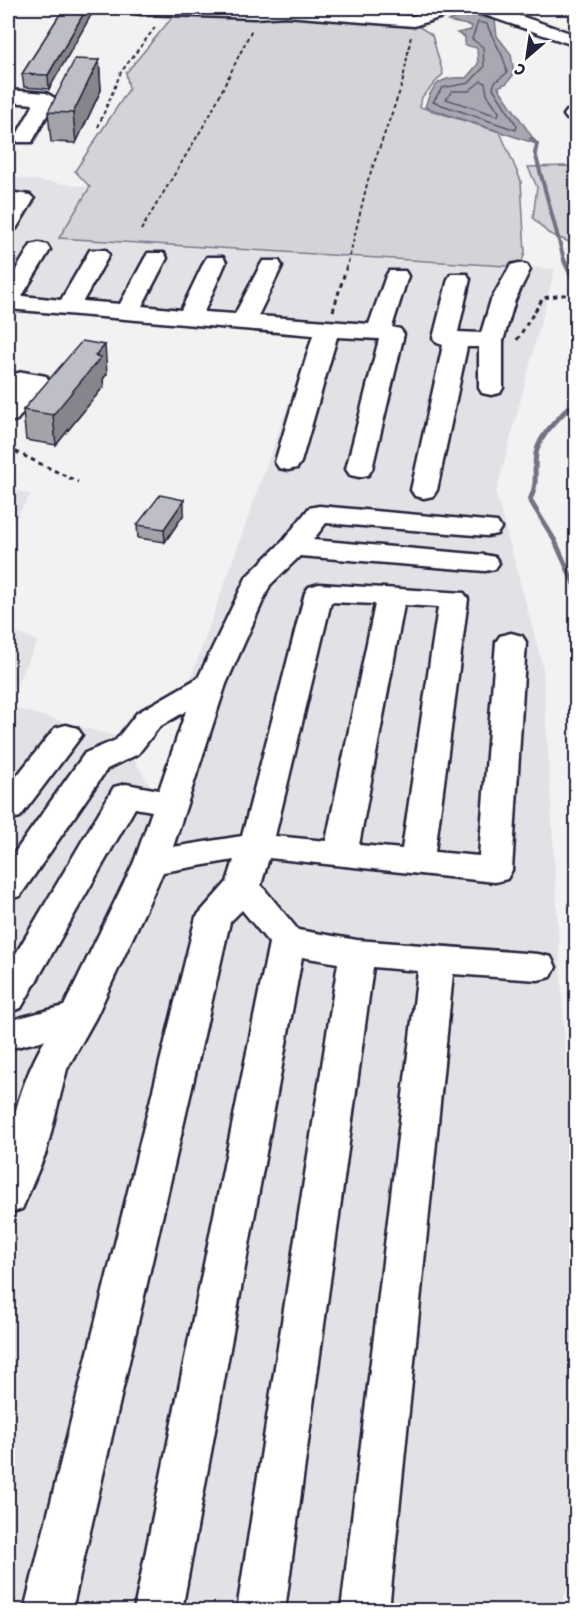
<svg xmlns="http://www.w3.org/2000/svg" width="584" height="1618" viewBox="0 0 584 1618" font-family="'Shantell Sans',sans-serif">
<rect width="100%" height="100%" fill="#f2f2f3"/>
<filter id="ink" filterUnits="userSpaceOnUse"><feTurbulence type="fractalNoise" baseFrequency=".0167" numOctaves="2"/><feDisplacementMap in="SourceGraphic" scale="12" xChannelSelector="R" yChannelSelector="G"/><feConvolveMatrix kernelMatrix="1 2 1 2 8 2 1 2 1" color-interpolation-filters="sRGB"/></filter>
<g filter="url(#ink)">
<path fill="#e2e2e6" d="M8,177l82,10 -30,51 495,31 -59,224 47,174 33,568v331l-17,44h-551v-904l113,32 51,84 15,-133 128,-360 -307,-26z
M8,489l23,5 -23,36z
M8,629l30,12 -30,61z"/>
<path fill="#d3d3d8" stroke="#7a7a8a" stroke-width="1.5" d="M180,8h221l11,14 20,13 11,39 -21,23 -2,10 80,25 21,49 4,72 -5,14 -461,-29 31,-51 -15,-16 54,-82 -3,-16z
M567,166l9,2v77l-28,-12 -15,-15 4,-31 -9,-20z"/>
<path fill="#a8a8b2" stroke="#727282" stroke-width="1.5" d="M466,14l29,6 2,16 14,18 3,20 -7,9 -9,4 39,57 -112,-37c7,-24 16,-31 41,-29l12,-14 -1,-16 -12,-3v-8l-8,-4 14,-3 1,-4 -24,-5z"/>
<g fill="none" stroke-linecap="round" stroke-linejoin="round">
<path stroke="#58586b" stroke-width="1.5" d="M478,22l9,2c6,18 18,30 20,49l-12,9 -2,6 24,38 -1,4 -83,-28 9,-14 27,-5 15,-16 -1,-20 -11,-8z
M481,81l4,2 2,11 12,18 -1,4 -52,-17 6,-8h17z"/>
<path stroke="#727282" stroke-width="4" d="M414,8l11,4
M531,139l6,5 -2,9 30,110"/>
<path stroke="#727282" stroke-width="5" d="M565,262l11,23
M576,327v6
M576,408h-8c-12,13 -29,28 -32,46 -3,19 3,27 -6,46l25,41 21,47"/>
<g stroke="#22223b" stroke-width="5">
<path id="minor" d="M133,8h175l105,8 23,-8h24l-3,4 -43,14 -128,-10 -31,2 -114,-4 -6,-1z
M473,8h24l79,27v11l-100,-34z
M8,90l38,3 10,6 -24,43h-14l-3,-4 19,-34 -26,-2z
M576,110v12l-9,-3 -3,-4 3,-4z
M8,192l22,3 4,4 -18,30 -8,1z
M39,243l8,2 3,5 -28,46 39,4 29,-50h16l3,5 -26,46 37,3 25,-46 3,-5h16l3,5 -25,48 39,4 23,-48 3,-5h16l3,5 -22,50 31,2 25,-48 3,-5h16l3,5 -24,50 111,8 17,-48 3,-5h16l3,5 -16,51 8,2 4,5 -32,135 -4,6 -9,2 -9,-2 -4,-6 33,-130 -42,-2 -36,125 -4,6 -9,2 -9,-2 -4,-6 38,-127 -305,-26v-26l23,-38z
M519,263l8,2 3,5 -15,30 -12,41v47l-3,5 -9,2 -9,-2 -3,-5v-41h-12l-30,143 -4,6 -9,2 -9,-2 -4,-6 32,-145 -6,-2 -4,-5 15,-59 3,-5h16l3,5 -12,53 23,1 10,-33 20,-35z
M23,372l23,4 3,5 -32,39 -9,2v-41l6,-7z
M319,506l178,16 4,6 -4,6 -10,2 -161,-13 -13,17 172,15 10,2 4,6 -4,6 -10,2 -185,-15 -30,29 -44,99 -53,163 69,-11 63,-243 4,-6 10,-3 145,9 4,6 -33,253 44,4 17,-214 4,-6 11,-3 11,3 4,6 -14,228 -5,9 -12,3 -226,-24 -8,27 37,45 59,10 181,14 13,3 5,10 -5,10 -13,3 -85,-6 -64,636h-48l77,-639 -45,-4 -88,643h-48l101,-647 -36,-6 -120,653h-48l135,-667 -27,-33 -12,12 -158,688h-48l172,-693 31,-35 7,-22 -71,12 -67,145 -29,52 -21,83 -24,57 -14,5c-7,-58 7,-123 37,-174l-37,9v-28l56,-15 70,-144 18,-51 -17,-3 -114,200 -13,4v-45l106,-180 12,-3 33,6 27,-79 -27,16 -21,27 -31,15 -87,127 -12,3v-37l77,-109 31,-13 21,-27 61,-35 49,-102 36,-35 26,-33zM331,602l44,2 -49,237 -51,-5zM404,605l34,2 -36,242 -43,-4z
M66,725l11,3 5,7 -62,82 -12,3v-33l47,-59z"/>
</g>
<path stroke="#22223b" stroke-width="2" stroke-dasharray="4 3" stroke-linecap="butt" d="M539,10l14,-2
M98,127l23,-55 36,-47
M141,230l68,-113 43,-88
M348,263l20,-83 34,-95 9,-49"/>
<path stroke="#22223b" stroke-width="3" stroke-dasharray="4.5 4" stroke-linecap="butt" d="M333,311l15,-49
M517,340l26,-42 33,-5
M8,448l70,34"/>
<use href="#minor" fill="#fff" fill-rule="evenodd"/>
</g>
<path fill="#a3a3aa" stroke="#22223b" stroke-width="1.5" d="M64,8h31l-46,81 -25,-2 -2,-13z
M99,60l2,30 -25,53 -25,-1 -3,-30z
M107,374l-4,5 1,7 -48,59 -30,-5 -3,-30z
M184,514l-19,28 -27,-4 -1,-13z"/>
<path fill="#85858b" stroke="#22223b" stroke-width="1.5" d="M8,8h5l-5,8z
M87,8h8l-46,81 -1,-14z
M99,60l2,30 -25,53 -3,-30z
M105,345l2,29 -4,5 1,7 -48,59 -3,-30 42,-59z
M184,500v14l-19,28 -1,-13z"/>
<path fill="#bebec6" stroke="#22223b" stroke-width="1.5" d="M64,8h23l-39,67 -26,-1z
M75,59l24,1 -26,53 -25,-1z
M82,341l23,4 -10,11 6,1 -48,58 -30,-5z
M160,495l24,5 -20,29 -27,-4z"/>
</g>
<rect width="584" height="1618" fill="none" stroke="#fff" stroke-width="30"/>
<rect x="15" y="15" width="554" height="1588" fill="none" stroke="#22223b" stroke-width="2" filter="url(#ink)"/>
<g transform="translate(527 57) rotate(209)" stroke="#ffffff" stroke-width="4.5" paint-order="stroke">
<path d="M0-4.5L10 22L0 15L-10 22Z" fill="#22223b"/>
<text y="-9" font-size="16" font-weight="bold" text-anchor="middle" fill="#22223b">С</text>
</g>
</svg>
